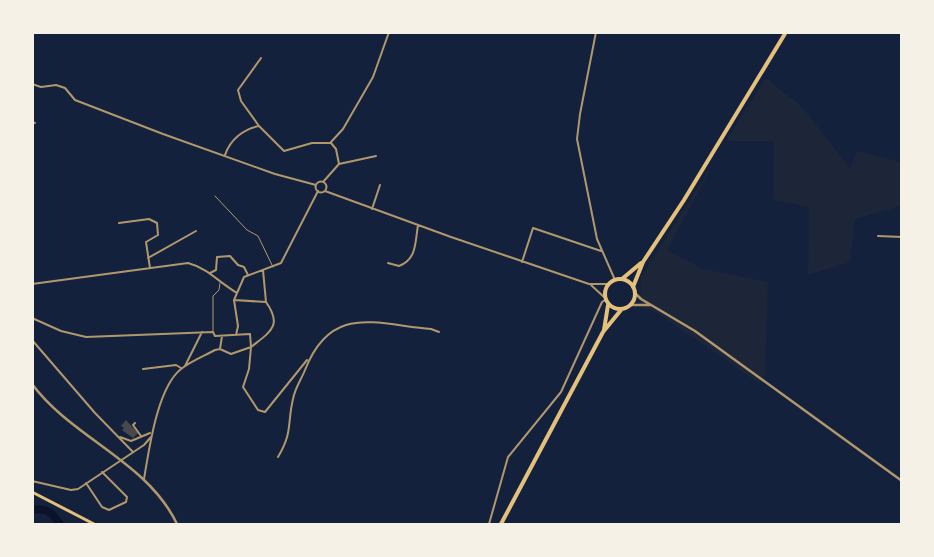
<svg xmlns="http://www.w3.org/2000/svg" width="934" height="557" viewBox="0 0 934 557" font-family="Georgia,serif">
<rect width="100%" height="100%" fill="#14213d"/>
<path fill="#1d2539" d="M766,78l36,29 48,61 7,-17 44,11v44l-46,13 -5,43 -42,13 1,-68 -36,-7 1,-59h-48z
M715,161l-48,89 36,19 65,13 -3,93 -6,8 -103,-71 -15,-4v-31z"/>
<g fill="none" stroke-linecap="round" stroke-linejoin="round">
<path stroke="#0b132b" stroke-width="8" d="M32,510c15,-3 20,3 28,14"/>
</g>
<path fill="#48494c" d="M126,420l12,13 -5,5 -11,-8 2,-2 -3,-2z"/>
<g fill="none" stroke-linecap="round" stroke-linejoin="round">
<path stroke="#b1986c" stroke-width="1" d="M215,196l32,34 11,6 15,31
M213,332v-36l6,-6 1,-7"/>
<path stroke="#b1986c" stroke-width="2" d="M596,32l-16,82 -3,25 20,100 18,41
M32,84l9,3 15,-2 9,3 10,12 88,34 112,40 41,11
M32,122l3,1
M259,126l-18,-25 -3,-11 23,-32
M331,142l12,-13 30,-52 16,-45
M225,155c5,-15 18,-26 34,-29l25,25 28,-8h19l5,6 3,15 -16,18
M339,164l37,-8
M315.5 187a5.5 5.5 0 1 1 11 0a5.5 5.5 0 1 1-11 0Z
M325,191l126,46 138,47h19
M372,209l8,-24
M119,223l30,-4 8,4 1,12 -12,7 4,26
M878,236l24,1
M148,258l48,-27
M522,262l11,-34 68,23
M388,263l11,3c18,-7 16,-23 19,-41
M263,270l3,32
M210,273l6,-3 1,-13 13,-1 8,9 6,2 4,8
M32,284l156,-21c19,5 32,20 49,30
M591,285l13,12
M234,300l32,2
M32,318l29,13 25,6 127,-5 2,4 35,-2 1,13
M236,335l2,-9 -4,-26 10,-23 37,-14 37,-72
M32,340l63,73 38,39
M251,347c19,-15 32,-21 15,-45
M220,349l2,-13
M185,366l17,-34
M143,369l33,-4 5,3
M135,423l-2,2 8,11
M120,437l11,4 19,-8
M278,457c15,-25 9,-33 15,-58 2,-11 8,-19 12,-29 26,-66 69,-46 126,-41l8,3
M144,479c5,-29 13,-91 37,-110 10,-8 23,-13 34,-19l5,-1 11,5 20,-7 -2,22 -6,18 15,23 7,2 42,-52
M32,481l39,9 7,-1 66,-44 7,-8
M86,483l16,24 7,3 17,-8 1,-5 -25,-25
M489,524l19,-67 53,-65 41,-90 3,-2"/>
<path stroke="#b1986c" stroke-width="2.5" d="M635,293l6,6 54,32 207,150
M631,305h19
M32,384c40,54 115,77 145,140"/>
<path stroke="#e5c07b" stroke-width="3" d="M32,492l62,32"/>
<path stroke="#e5c07b" stroke-width="4" d="M605 294a15 15 0 1 1 30 0a15 15 0 1 1-30 0Z
M622,279l19,-16
M633,287l10,-25 41,-62 102,-168
M604,330l4,-25
M501,524l102,-192 18,-22"/>
</g>
<rect width="934" height="557" fill="none" stroke="#f6f1e7" stroke-width="68"/>
</svg>
